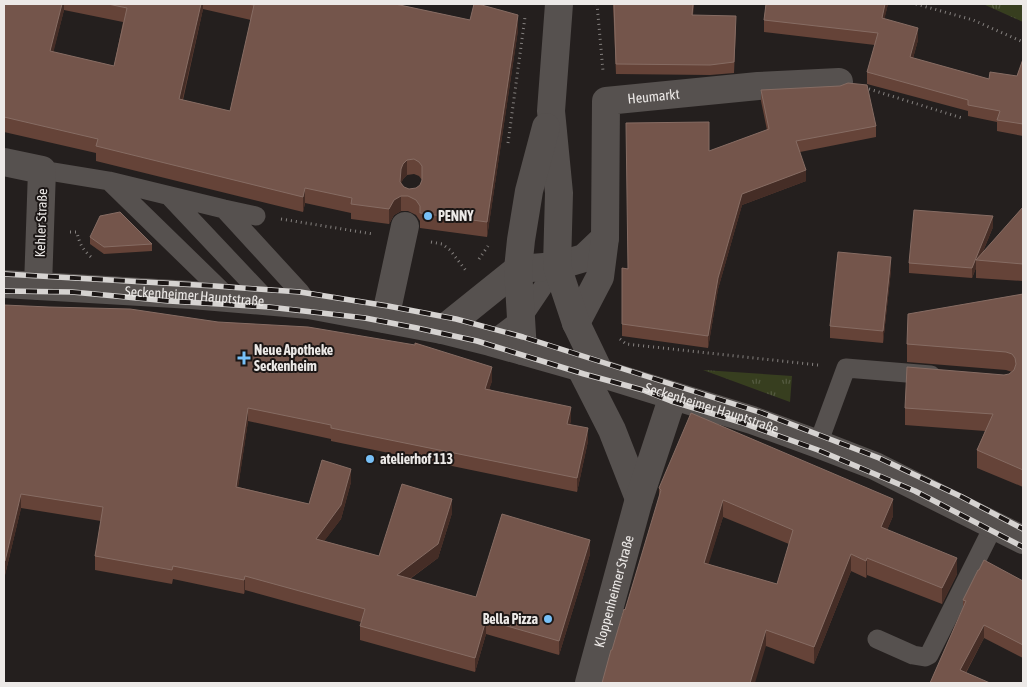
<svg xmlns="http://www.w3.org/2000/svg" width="1027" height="687" viewBox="0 0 1027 687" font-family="'Asap Condensed',sans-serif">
<defs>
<pattern id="grass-tufts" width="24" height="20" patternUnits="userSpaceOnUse" patternTransform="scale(1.25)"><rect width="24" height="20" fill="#373e1f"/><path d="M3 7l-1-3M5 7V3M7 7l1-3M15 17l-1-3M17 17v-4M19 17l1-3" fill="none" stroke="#545a40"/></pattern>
</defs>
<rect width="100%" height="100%" fill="#241f1e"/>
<path fill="url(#grass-tufts)" d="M983,4h40v18z
M703,370l89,6 -2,26z"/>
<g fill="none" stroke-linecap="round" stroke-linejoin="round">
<path stroke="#85817f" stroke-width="3" stroke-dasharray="1 4" stroke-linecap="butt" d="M597,4l6,67
M916,4l57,16 50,22
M869,89l93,29
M508,143l17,-126
M281,219l92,15
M70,232h7c2,11 6,18 14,25
M431,242l11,2 8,6 17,22
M479,259l9,-13
M620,339l6,5 192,21"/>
<path stroke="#56514f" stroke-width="19" d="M42,170l67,11 115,28 32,7
M110,182l118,115
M169,196l99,105
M224,209l76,83 9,13
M490,342l32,-24 35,-52
M818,444l28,-76 85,7
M877,639l36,16 12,2 4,-2 65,-130"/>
<g stroke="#56514f" stroke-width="28">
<path d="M4,162l38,8 -4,116"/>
<path d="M518,269l39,-3 27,-8 21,-20"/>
<path d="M385,319l20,-93"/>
<path id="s1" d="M576,323l24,-46 5,-39 1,-137 152,-15 81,-4"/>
</g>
<g stroke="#56514f" stroke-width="28">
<path d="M559,4l-8,107 8,82 -2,73 19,57 24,50"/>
<path id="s2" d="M4,284l188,11 117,10 133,25 48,12 110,31 152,47 66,24 57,22 148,74"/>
<path d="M442,330l76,-61"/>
<path d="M523,351l-5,-82 3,-29 8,-49 17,-64"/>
<path d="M580,367l32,63 27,69"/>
<path id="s3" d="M589,683l50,-184 34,-103"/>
</g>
<g stroke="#d6d3d1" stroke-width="5.5">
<path id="rail" d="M4,274l211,12 85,6 88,14 68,13 67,18 239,76 117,45 83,39 61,32
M4,291l68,1 97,9 100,6 96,11 52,10 60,13 107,33 59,16 28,11 69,21 78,28 97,41 108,56"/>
</g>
<use href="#rail" stroke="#1b1615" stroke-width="4" stroke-dasharray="11" stroke-linecap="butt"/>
</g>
<path fill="#654338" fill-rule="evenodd" d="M4,4h391l75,16 48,10 -31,207 -67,-9v-7l-4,-6 -8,-4h-7l-7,4 -5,9 -38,-5v-6l-46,-10 -2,9 -207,-51v-8l-92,-21zM203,9l48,11 -21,91 -47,-11zM64,10l59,12 -9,44 -61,-14zM414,174l5,2 3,4 -2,5 -4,3 -7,1 -5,-2 -3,-4 2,-4 4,-4z
M613,4h81l-1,11 43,12 -2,46 -24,2 -94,-1z
M766,4h122l-4,15 34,21 -5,18 76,21 28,-3 6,-17v77l-26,-5v-9l-29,-6v-5l-101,-27v-12l8,-27 -111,-13v-12z
M761,90l115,36v11l-76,15 6,29 -64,24 -24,84 -10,59 -86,-12v-68l5,1 82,-118 58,-21 -6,-29z
M1023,207v74l-47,-3v-10l-4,10 -63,-5v-10l84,-36 -11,27z
M90,237l62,7v7l-48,3 -14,-10z
M891,270l-8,73 -53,-5v-12z
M1023,294v193l-46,-19v-18l8,-19 -80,-6v-17l99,-33 5,-1 3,-2 -6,-2 -99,-8v-18z
M4,305l488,76 -3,8 82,31 -1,4 18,17 -11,51 -246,-51v-2l-83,-18 -10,66 71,17 42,-22 -10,37 -17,22 55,15 73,-43 -14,45 -28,21 66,18 114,-43 -31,101 -73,-21 -11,38 -115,-32v-14l1,-4 -116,-32 -1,4 -71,-15 -1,5 -77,-14v-14l6,-35 -80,-13 -16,67h-1z
M659,488l234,28 -6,14 70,44 -15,30 -75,-29 -1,3 -15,-7 -37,93 -48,-18 -154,4 13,-40 34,-111zM723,517l66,27 -12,40 -69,-20z
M1023,581v77l-39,-20 -18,35 -36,10 33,-74v-9z"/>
<path fill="#452d26" d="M62,4h2v6l-14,56v-15z
M201,4h2v5l-24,105v-15z
M885,4h3l-6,26v-12z
M518,15v15l-31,207v-15z
M918,28v12l-8,29v-12z
M407,160v15l-4,4 -2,5v27l-7,4 -5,9v-15l5,-9 7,-31 2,-5z
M806,170v11l-64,24 -24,84 -10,59v-12l10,-58 24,-84z
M305,188v15l-2,9v-15z
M993,216v11l-14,34 -3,-1v8l-4,10v-10z
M891,257v13l-8,73v-12z
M492,367v14l-7,21v-13z
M571,407v13l-4,17v-13z
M248,408v13l-12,80v-14z
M588,428v13l-11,51v-14z
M351,469v13l-10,37 -25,33v-13z
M21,494v14l-16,67v-14z
M452,499v14l-14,45 -41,30v-13z
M893,499v17l-12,28v-17z
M723,500v17l-19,62v-16z
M590,540v14l-31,101v-14z
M851,554v17l-37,93v-17z
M867,558v17l-1,3v-17z
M957,558v16l-15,30v-16z
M245,576v14l-1,4v-14z
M486,620v14l-11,38v-14z
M984,625v13l-24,45v-13z
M766,630v16l-11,37h-5z"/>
<path fill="#74554b" stroke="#866c63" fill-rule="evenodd" d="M4,4h58l-12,47 64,15 13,-58 -19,-4h93l-22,95 51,12 24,-106 -7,-1h148l75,16 4,-16h4l40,11 -31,207 -67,-9v-7l-4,-6 -8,-4h-7l-7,4 -5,9 -38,-5 1,-6 -47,-10 -2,9 -207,-51 2,-7 -94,-22zM414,159l5,3 3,4v14l-2,5 -4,3 -7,1 -5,-2 -4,-5 1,-13 2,-5 4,-4z
M614,4h79l-1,11 44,1 -2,46 -24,3 -94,-1z
M766,4h119l-3,14 36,10 -8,29 79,22 1,-7 27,4 6,-17v65l-26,-4 3,-9 -32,-6v-5l-101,-28 11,-39 -114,-13z
M848,83l19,2 9,41 -80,15 10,29 -64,24 -24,84 -10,58 -86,-12v-56l6,1 -2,-146 83,-1v29l60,-22 -8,-39 79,-4z
M1023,207v57l-47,-4z
M914,210l79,6 -21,52 -63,-5z
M120,212l32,32 -48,3 -14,-10 10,-21z
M838,252l53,5 -8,74 -53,-5z
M1023,294v176l-46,-20 16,-36 -88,-6 2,-41 97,8 5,-1 5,-4 2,-6 -1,-6 -3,-4 -6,-2 -99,-8 1,-30z
M4,305l45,2 81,2 88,13 90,5 107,18v-2l77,24 -7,22 86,18 -4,17 21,4 -11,50 -246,-50v-3l-83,-17 -12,79 73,17 13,-44 29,9 -10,36 -25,34 63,17 23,-72 50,15 -14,45 -41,31 79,22 26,-83 88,26 -31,101 -73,-21 -11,38 -115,-32 5,-17 -120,-33 -1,4 -71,-14 -1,4 -77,-14 8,-49 -82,-13 -16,67h-1z
M691,413l202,86 -12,28 76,31 -15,30 -75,-30 -1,3 -15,-7 -37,93 -48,-17 -16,53h-148l9,-33h1l12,-41 1,1 36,-120 -2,-2zM723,500l70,30 -16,54 -73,-21z
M984,560l39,21v64l-39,-20 -24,45 30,13h-60l36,-82 -3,-1 15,-30h1z"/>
<g fill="#77c0f7" stroke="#1b1615" stroke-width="2">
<circle cx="428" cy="216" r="5"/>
<path d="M241.5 350.5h5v5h5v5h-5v5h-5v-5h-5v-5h5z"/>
<circle cx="370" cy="459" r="5"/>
<circle cx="548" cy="619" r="5"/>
</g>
<g text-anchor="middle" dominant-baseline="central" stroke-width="4" stroke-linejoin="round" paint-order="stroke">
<g font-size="14" fill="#ece9e7" stroke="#1b1615">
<text stroke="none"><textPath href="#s1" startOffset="276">Heumarkt</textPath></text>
<text transform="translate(41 223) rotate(-88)">Kehler Straße</text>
<text stroke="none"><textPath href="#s2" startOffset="191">Seckenheimer Hauptstraße</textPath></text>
<text stroke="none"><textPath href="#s2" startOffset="722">Seckenheimer Hauptstraße</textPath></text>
<text stroke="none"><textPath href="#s3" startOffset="95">Kloppenheimer Straße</textPath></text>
</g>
<g font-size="14" font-weight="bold" fill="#ece9e7" stroke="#1b1615" text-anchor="start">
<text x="438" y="216">PENNY</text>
<text x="254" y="350">Neue Apotheke<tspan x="254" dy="16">Seckenheim</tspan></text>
<text x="380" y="459">atelierhof 113</text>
<text x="538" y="619" text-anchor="end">Bella Pizza</text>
</g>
</g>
<rect width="1027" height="687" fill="none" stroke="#ece9e7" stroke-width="10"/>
</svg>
